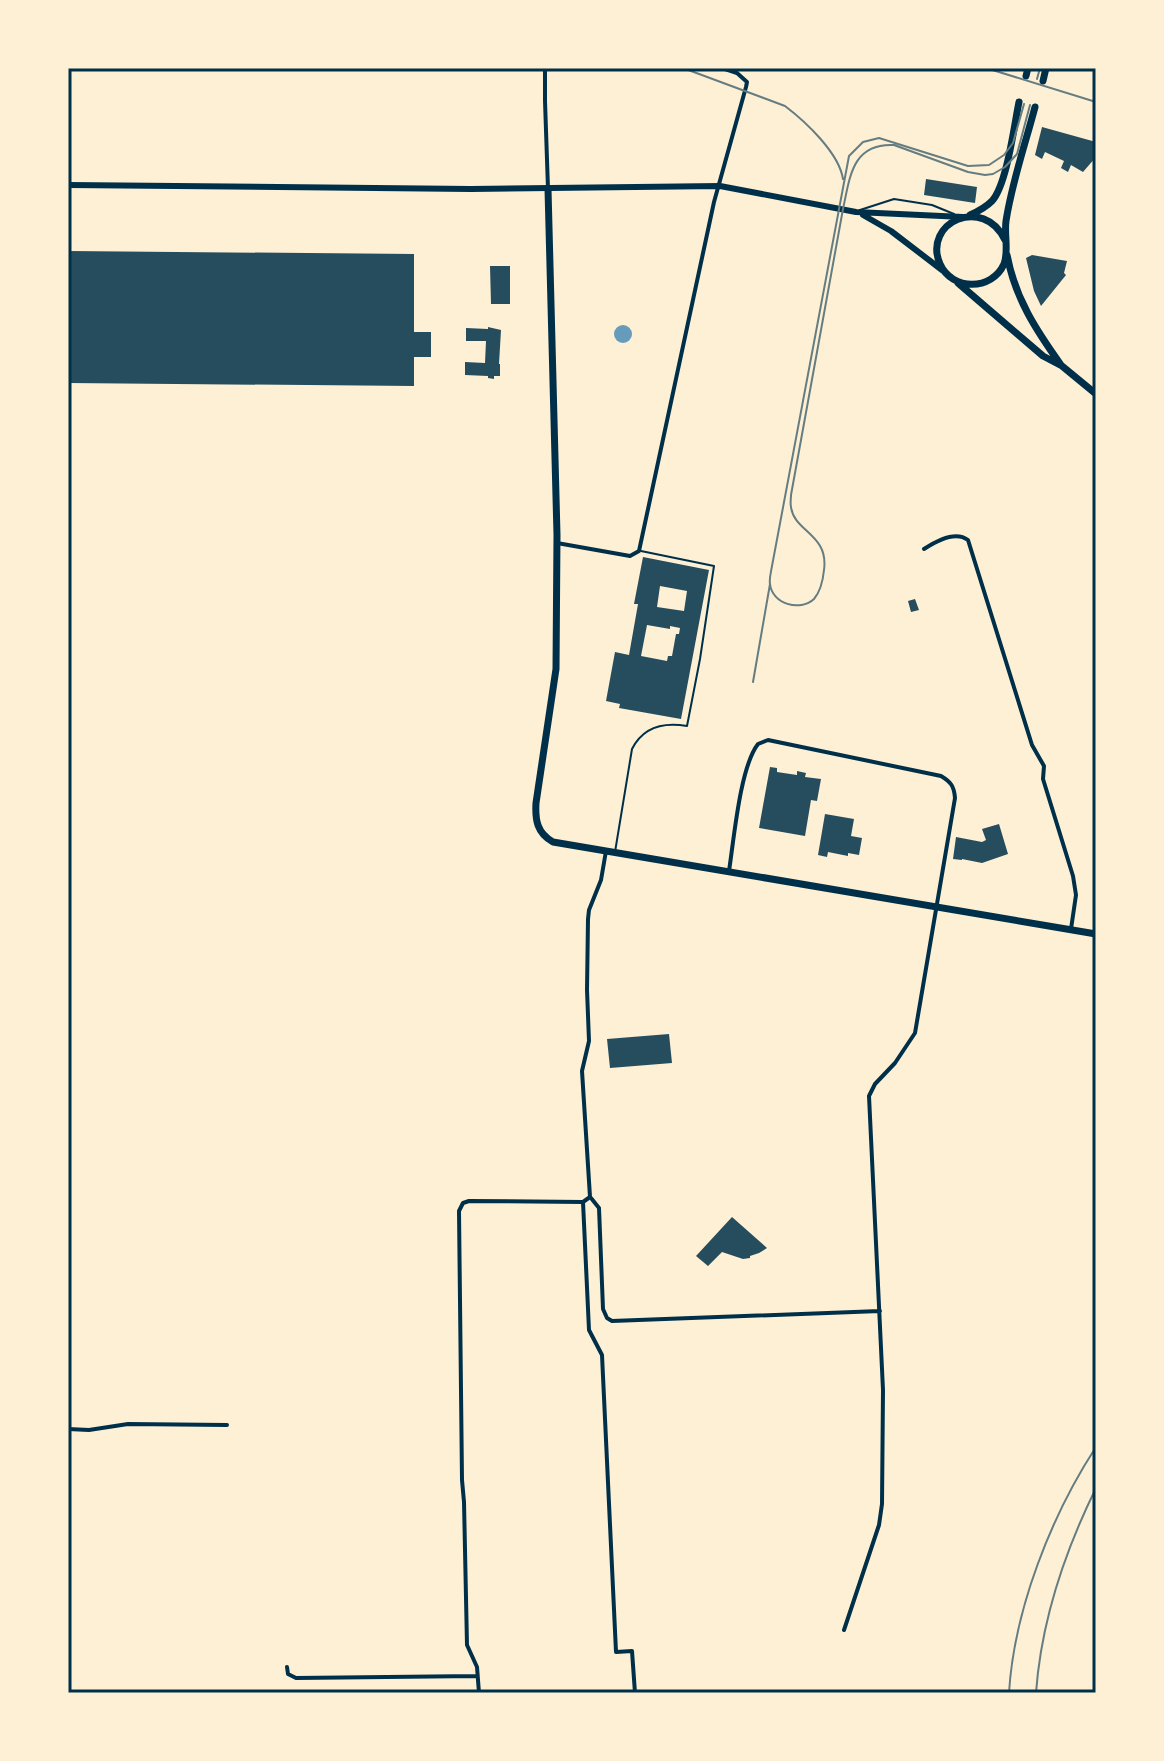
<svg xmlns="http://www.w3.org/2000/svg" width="1164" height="1761" viewBox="0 0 1164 1761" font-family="Overpass,sans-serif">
<rect width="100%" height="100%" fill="#fdf0d5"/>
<path fill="#669bbc" d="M614 334a9 9 0 1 1 18 0a9 9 0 1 1-18 0Z"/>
<path fill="#264d5e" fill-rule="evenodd" d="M1042,127l54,15v15l-13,15 -12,-7 -3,7 -7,-4 3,-7 -19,-9 -3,7 -7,-4z
M926,179l51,8 -2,16 -51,-8z
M68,251l346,3v78h17v25h-17v29l-346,-3z
M1032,255l35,6 -3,12 2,2 -25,31 -7,-15 -8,-33z
M490,266h20v38h-19z
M488,327l13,3 -2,34h1v12h-6v3l-6,-1v-2l-23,-1v-13l20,1 1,-22h-20v-13l22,1z
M643,557l66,13 -28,149 -62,-11 1,-4 -14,-3 9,-49 14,3 9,-51h-4zM660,586l27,5 -3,20 -27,-4zM647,625l23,4v-3l10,2 -1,6h-3l-4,22h-4l-1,5 -26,-5z
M915,599l4,11 -8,2 -3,-11z
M770,767l7,1v4l20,3v-4l9,2 -1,4 16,2 -4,22 -6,-1 -6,36 -46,-8z
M825,814l29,5 -3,17 11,2 -3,17 -11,-2v3l-20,-4 -1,5 -9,-2z
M999,824l9,30 -26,9 -20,-4v1l-9,-1 3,-22 26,5 4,-2 -4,-11z
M669,1034l3,29 -62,5 -3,-29z
M732,1217l35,31 -8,5 -9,3v2l-7,1 -21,-7 -14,14 -12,-10z"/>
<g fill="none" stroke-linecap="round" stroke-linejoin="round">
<path stroke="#003049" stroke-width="2" d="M860,210l34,-11 38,6 22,9
M615,852l17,-103c11,-22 32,-27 55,-23l13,-67 14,-93 -73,-15"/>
<path stroke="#003049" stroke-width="4" d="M545,68v33l3,88
M557,543l73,13 9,-5 75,-349 32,-115 1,-5 -10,-9 -15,-5
M924,549c12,-8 31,-19 44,-9l64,205 12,21 -1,13 30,97 3,19 -5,34
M606,851l-5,29 -12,30 -1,9 -1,71 2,51 -7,30 8,126 -7,5 6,128 13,25 14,297 16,-1 3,42
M729,871c5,-32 11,-104 29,-127l10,-4 173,36c10,6 13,10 14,22l-40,235 -20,30 -20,21 -6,12 14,294 -1,114 -3,21 -35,105
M591,1198l8,10 4,101 4,9 5,3 268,-10
M68,1429l21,1 39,-6 99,1
M287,1667l1,7 8,4 181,-2
M479,1693l-2,-26 -10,-22 -3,-143 -2,-22 -3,-269 4,-8 6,-2 114,1"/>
<path stroke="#003049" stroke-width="6" d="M68,185l403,4 249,-3 136,26 107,5
M863,215l28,16 51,39"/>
<path stroke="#003049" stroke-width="7" d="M1026,76l2,-8
M1043,81l3,-13
M548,189l9,346 -1,134 -20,134c-1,17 1,30 17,39l543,92
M970,215c9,-4 15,-7 22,-14 15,-17 22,-75 27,-99
M1005,240c-21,-45 -83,-18 -65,24 12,27 52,27 64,0 5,-13 0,-29 2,-43 6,-39 19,-76 29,-114
M1007,255c8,43 29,75 54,110
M958,283l85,73 19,10 34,28"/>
<path stroke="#657d81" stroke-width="2" d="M683,68l102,38c21,16 54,47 58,73
M1037,79l3,-11
M1024,104l-11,39 -9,12 -15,10 -21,1 -89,-28 -16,4 -14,14 -77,410c-1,6 -3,13 -2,18 2,20 30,28 44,15 6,-7 9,-19 10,-29 5,-36 -30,-38 -33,-63 -1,-4 0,-8 0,-12l52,-286c7,-32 9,-66 51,-64l74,27 17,3 8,-1 12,-7 12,-13 13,-49
M753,682l17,-98"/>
<path stroke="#657d81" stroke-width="2" d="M986,68l110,34
M1009,1693c5,-83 42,-177 87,-246
M1036,1693c5,-70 29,-142 60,-205"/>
</g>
<rect width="1164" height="1761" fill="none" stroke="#fdf0d5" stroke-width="140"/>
<rect x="70" y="70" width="1024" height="1621" fill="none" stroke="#003049" stroke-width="3"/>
</svg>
